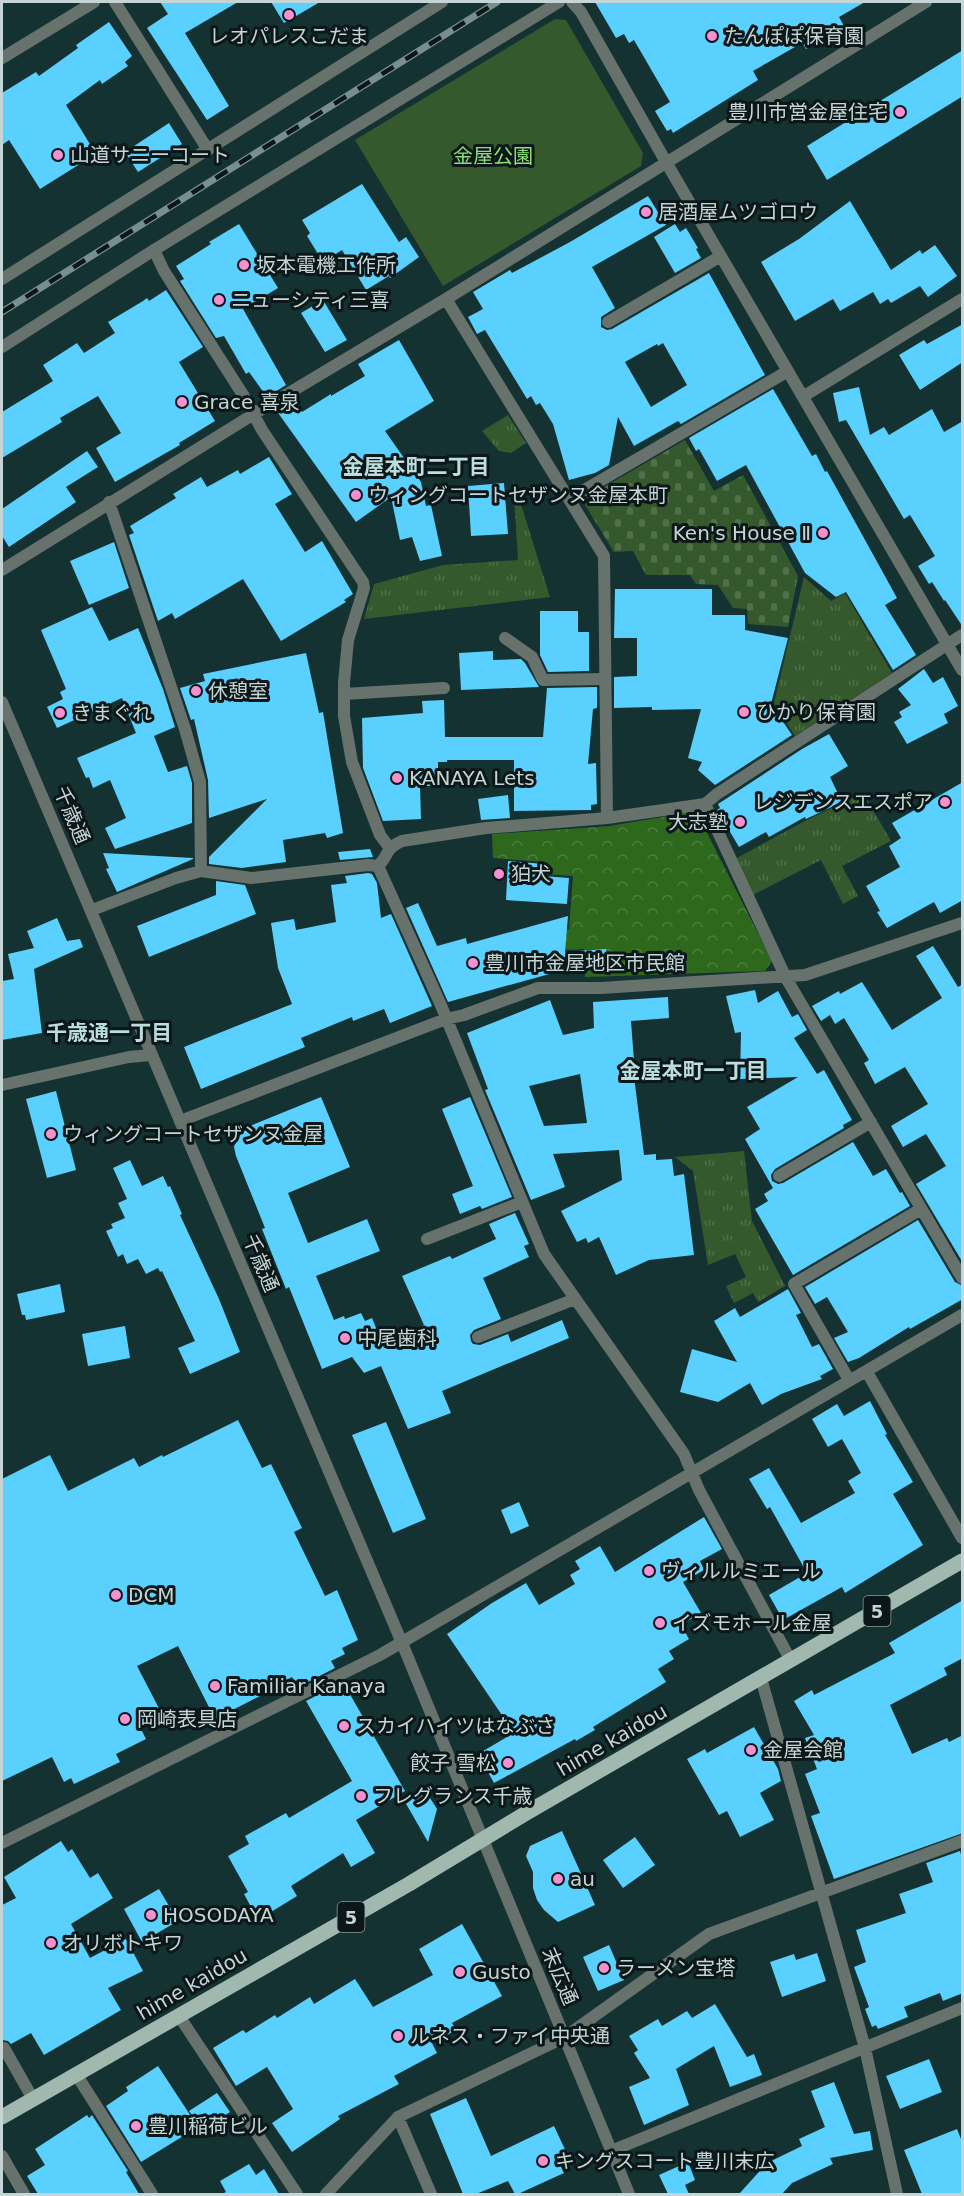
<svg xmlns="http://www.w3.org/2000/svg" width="964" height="2196" viewBox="0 0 964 2196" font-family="'DejaVu Sans','Noto Sans JP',sans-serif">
<defs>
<pattern id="grass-tufts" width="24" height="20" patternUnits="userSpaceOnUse" patternTransform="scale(1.5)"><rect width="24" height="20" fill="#35592c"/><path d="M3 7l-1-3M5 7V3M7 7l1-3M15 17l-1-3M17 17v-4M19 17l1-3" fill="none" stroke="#51704a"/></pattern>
<pattern id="forest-crowns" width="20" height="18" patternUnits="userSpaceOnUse" patternTransform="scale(1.5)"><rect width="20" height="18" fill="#2e681d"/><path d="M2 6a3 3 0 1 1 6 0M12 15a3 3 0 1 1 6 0" fill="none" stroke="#4b7d3d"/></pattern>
<pattern id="cemetery-stones" width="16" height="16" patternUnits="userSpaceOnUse" patternTransform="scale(1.5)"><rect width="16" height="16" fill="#35592c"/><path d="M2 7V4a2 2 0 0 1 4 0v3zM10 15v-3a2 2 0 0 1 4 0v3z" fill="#51704a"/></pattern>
</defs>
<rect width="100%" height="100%" fill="#153233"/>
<path fill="url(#grass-tufts)" d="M508,415l18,28 -15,10 -12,-2 -17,-20z
M513,479l37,118 -186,22 10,-35 69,-19 75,-5z
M804,577l27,24 14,-8 47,80 -97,63 -21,-33z
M863,793l28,48 -49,25 16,30 -15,8 -22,-44 -68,35 -18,-36 68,-37z
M744,1151l8,70 33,65 -27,16 -5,-9 -19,10 -8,-17 20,-9 -11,-23 -27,11 -15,-94 -18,-14z"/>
<path fill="url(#forest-crowns)" d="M691,812l8,5 73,144 -7,10 -180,6 -1,-28 -41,2v-23l26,1 4,-53 -28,-2v-12l-52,-4 -1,-24 118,-8z"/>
<path fill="url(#cemetery-stones)" d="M685,440l29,51 29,-16 55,101 -10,51 -40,-3 -1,-15 -14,-1 -15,-23 -22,-1 -6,-9h-44l-13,-24 -19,1 -29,-47 2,-8z"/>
<path fill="#35592c" d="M555,19l11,1 77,133 -2,13 -198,120 -88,-146z"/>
<path fill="#59d0fd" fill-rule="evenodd" d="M160,2h78l-53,31 44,73 -22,14 -60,-92 21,-14z
M271,2h49l-36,21z
M595,2h270l-26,15 5,9 -38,23 -4,-6 -49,28 5,9 -85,53 -2,-4 -4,2 -12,-20 15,-9 -36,-62 -5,3 -5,-9 -8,4z
M109,22l23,34 -7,6 3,4 -26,18 -2,-4 -34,25 30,49 -56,35 -31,-49 -7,5v-52l34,-21 3,4 39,-28 -2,-3z
M963,50v46l-136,84 -20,-34z
M169,123l13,21 -44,28 -13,-20z
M362,184l37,58 7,-5 13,20 -29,21 -1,-2 -23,14 -24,-40 -19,12 -16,-26 3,-3 -8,-13z
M648,196l18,29 -74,42 23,41 -14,9v10l6,3 5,-1 97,-56 56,102 -84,49 -3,-3 -44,25 -16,-29 -9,48 -14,8 -26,7 -16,-56 -13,-21 -4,2 -5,-9 -4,3 -42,-69 -8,4 -9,-17 15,-8 -10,-17 37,-22 2,3 58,-31zM663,343l24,42 -36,22 -26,-45 32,-18 1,2z
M850,201l41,69 29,-20 2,4 13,-9 22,31 -29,21 -8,-11 -29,17 -3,-4 -8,5 -7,-12 -33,19 -7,-12 -38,22 -34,-59 38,-23z
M239,224l39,64 -35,21 43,76 -19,12 -18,-25 -3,2 -22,-38 -8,2 -36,-57 4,-2 -8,-13 35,-22 -2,-2z
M675,224l5,8 6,-4 12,20 -2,1 5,9 -26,15 -21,-36z
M166,290l37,57 -24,15 36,59 -36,22 1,2 -65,37 -19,-34 25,-15 -23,-37 -38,22 2,4 -60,36v-46l51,-31 -10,-16 34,-22 7,10 31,-20 -7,-11 35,-21 4,-3 2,3z
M323,300l24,40 -22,12 -24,-39z
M963,324v38l-43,28 -21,-35 25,-15 3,4z
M399,340l35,61 -49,30 36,51 5,24 5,-1 11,51 -22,5 -8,-24 -12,3 -9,-43 -35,25 -80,-112 18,-11 8,13 29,-18v2l34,-20 -7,-12z
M859,387l11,48 14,-8 5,8 43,-26 12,23 19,-11v206l-18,-27 -1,1 -12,-19 -3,2 -11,-18 17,-10 -25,-41 -6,4 -58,-99 -7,2 -6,-29z
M773,389l39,67 4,-2 9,18 2,-1 70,127 -12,7 31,50 -23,15 -47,-78 -10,5 -31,-24 -59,-108 -29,16 -18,-32 -3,2 -7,-13z
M87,451l11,16 -32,20 10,15 -67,45 -7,-11v-27z
M269,457l23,37 -17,10 30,48 17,-11 31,53 -9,6 2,2 -65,39 -38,-62 -68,40 -3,-6 -14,8 -29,-86 5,-2 -4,-7 46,-28 -3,-4 28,-17 6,10 31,-17 2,4z
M504,483l4,51 -37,2 -3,-50z
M114,542l15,46 -40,17 -19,-44z
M615,589h97v26h33v15l43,8 -17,66 21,31 -77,50 -17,-15 4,-8 -14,-4 13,-49 -49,1v-3l-38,1v-31l23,-1v-38h-23z
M92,607l17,34 29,-13 25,61 12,38 -21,9 14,36 19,-6 5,17v40l-77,26 -10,-21 21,-10 -16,-38 -17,8 -4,-11 -3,1 -9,-20 59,-25 -14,-35 -65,30 -10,-21 16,-8 -3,-7 6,-3 -25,-59z
M540,611h38v21h11v39l-41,1 -8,-17z
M493,651v9l28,-1 4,4 14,24 -78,3 -2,-37z
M306,653l13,60 4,-1 20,121 -16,5 -2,-5 -42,7 3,22 -44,6 -33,-4v-7l58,-58 -58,19 -1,-38 -14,-61 -3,1 -11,-32 25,-7 -2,-7z
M924,669l9,14 10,-6 15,29 -14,8 4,9 -41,21 -13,-22 8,-5 -3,-5 12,-7 -13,-16z
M597,687v21l-4,1 -5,55 8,-1 1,41 -6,1v5l-77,1v-51h-67v2h-9v24h-18l1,33 -38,2 -20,-53 -1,-50 61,-5 -1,-12 22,-1 1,37h98l4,-49z
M829,734l19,32 -18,11 12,25 -36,17 -1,-2 -36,20 -3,-5 -27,15 -22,-37 3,-2 -2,-4 84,-55z
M963,782v118l-23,13 -6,-11 -47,26 -10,-16 3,-1 -14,-25 34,-19 -11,-21 12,-8 -9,-15z
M508,795l2,23 -29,2 -3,-21z
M370,849l3,8 -33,3 -2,-8z
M103,853l90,5v1l-76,33 -11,-23 3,-1z
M508,861l36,3 -1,12 26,2 -2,26 -61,-4z
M368,873l4,1 5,9 4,35 10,-4 41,92 -42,17 -6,-14 -31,12 -1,-4 -51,21 4,9 -104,42 -17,-42 108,-43 -14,-36 -7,-45 23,-4 2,11 40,-8 -5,-37 16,-2 -2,-7z
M216,881l29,4 11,29 -107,43 -12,-31 79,-31z
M418,903l19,43 29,-8 1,6 101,-28 -3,36 41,-3 1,9 -159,44 -42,-94z
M57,918l10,23 13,-2 3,8 -49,22 8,64 -40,7v-59l12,-2 -6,-25 26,-6 -7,-17z
M933,946l25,41 5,-3v279l-47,-79 30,-18 -20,-32 -23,13 -12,-21 37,-22 -23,-37 -30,17 -11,-21 5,-3 -25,-42 -9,6 -5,-9 -9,6 -9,-15 27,-15 1,3 22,-12 30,48 50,-32 -26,-42z
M755,990l3,13 20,-12 14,26 6,-3 9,16 -13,8 23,36 7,-4 28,50 -9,5 1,3 -69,41 -4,6 1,6 6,3 5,-1 70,-41 20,34 13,-7 14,24 2,-1 8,14 -117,69 -38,-66 13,-8 -4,-7 9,-6 -28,-49 15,-10 -13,-22 51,-30 -58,2 1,-47 -6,1 -9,-37z
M668,997l1,21 -38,3 3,40h-2l12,94 12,-1v6l16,-1 2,17 10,-2 10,81 -45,5 -33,15 -17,-38 -11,6 -2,-5 -9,4 -16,-31 61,-31 -3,-30 -66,4 12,33 -34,13 -46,-110 3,-1 -21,-56 83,-33 13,35 31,-7 -1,-26zM580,1074l7,49 -43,3 -15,-40z
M56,1091l20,79 -29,8 -21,-79z
M321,1097l29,70 -62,26 20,50 59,-24 13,32 -64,25 18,44 10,-4 1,3 16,-6 4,8 7,-3 12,30 40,-17 -2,-5 2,-1 -22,-49 48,-20 2,3 44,-20 -7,-15 26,-11 14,31 -5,2 5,11 -46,21 18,41 -27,11 -4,5 1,6 2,3 7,1 28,-11 3,8 51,-22 7,18 -127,53 9,22 -43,16 -27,-63 -17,7 -12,-16 -30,12 -33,-82 -3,2 -24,-60 3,-1 -29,-72 -2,-9 3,-9 13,-12z
M470,1097l42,100 -30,12 -2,-3 -20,8 -8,-20 21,-8 -31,-77z
M130,1160l12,26 21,-10 5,11 2,-1 12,28 -2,1 39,84 21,53 -50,22 -12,-26 17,-7 -33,-70 -2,1 -2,-4 -12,6 -8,-15 -11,5 -4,-10 -5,3 -12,-26 7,-3 -2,-4 14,-6 -7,-15 9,-4 -14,-31z
M918,1220l37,62 8,4v13l-53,30 -1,-2 -50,31 -11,4 -14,-24 14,-6 -21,-35 -12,7 -10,-17z
M60,1284l5,28 -39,8 -1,-5h-3l-5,-21z
M788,1289l13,24 -5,2 16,32 7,-3 14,25 -13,7 2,3 -41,15 -19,11 -12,-22 -32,19 -38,-10 12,-43 45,13 -23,-41 21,-13 5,9z
M125,1326l5,32 -42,8 -6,-32z
M870,1401l17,33 -2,1 28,47 -20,12 30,51 -78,48 -3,-6 -59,33 -14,-25 38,-22 -37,-66 -3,2 -18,-30 20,-11 32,55 54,-30 -7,-12 13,-8 -19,-34 -14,8 -16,-28 25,-15 7,12z
M238,1420l24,48 9,-4 31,64 -8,4 31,64 12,-6 21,50 -16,8 3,6 -14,7 4,7 -37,19 -6,-10 -33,17 1,2 -45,23 -37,-73 -41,20 26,50 -23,11 6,12 -30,15 4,8 -46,22 -3,-6 -7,4 -12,-25 -50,24v-302l48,-24 18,36 66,-33 5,9 23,-12 1,2z
M386,1422l40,97 -33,14 -41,-98z
M519,1502l10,24 -18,8 -10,-24z
M704,1517l18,32 -22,12 4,9 -21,12 18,31 -20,12 8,14 -20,12 5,8 -16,10 8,13 -73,45 2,3 -19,11 -1,-2 -81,44 -16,-29 36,-21 -67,-99 45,-31 34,-20 13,22 36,-21 -5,-9 10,-6 -5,-8 25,-15 15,26z
M963,1600v58l-19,10 3,7 -57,30 22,49 35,-16 2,4 14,-7v98l-129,46 -23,-63 9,-3 -15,-39 12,-5 -12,-31 9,-3 -20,-34 18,-11 2,5 81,-42 -6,-10z
M343,1682l62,109 -49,29 19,33 -24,14 -8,-14 -52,33 6,10 -39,24 -14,-26 4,-2 -20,-36 21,-12 -4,-8 41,-23 3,5 63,-37 -46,-80z
M754,1727l24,42 3,12 -21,12 14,27 -34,17 -13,-26 -8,4 -32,-56 18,-10 2,4z
M425,1790l12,19 -9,33 -23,-40z
M562,1831l33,74 -37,17 -14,-12 -7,-10 -4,-12v-16l-7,-16 4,-10z
M635,1837l20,28 -32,23 -20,-28z
M61,1841l7,11 4,-3 18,29 8,-5 15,25 -42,26 19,34 36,-19 17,32 -35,17 13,22 -77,45 -13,-22 -20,11 -3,-3 -6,-1v-135l14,-7 -12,-21z
M960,1851l3,11v131l-20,8 -3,-8 -36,14 4,10 -30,12 -2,-4 -4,2 -7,-18 4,-2 -15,-40 12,-5 -10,-32 50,-17 -7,-19 34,-12 -7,-19z
M159,1889l19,32 -36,21 -18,-33z
M462,1924l40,72 -50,27 4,7 -24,13 5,10 -43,23 5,8 -61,32 2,3 -48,33 -20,-29 21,-14 -26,-42 -31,19 -23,-38 30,-18 3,3 29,-18 2,3 33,-21 4,7 41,-25 18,28 60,-32 -14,-26z
M609,1945l15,35 -26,11 -15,-34z
M817,1953l9,28 -44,16 -12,-35 24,-8 2,6z
M715,2004l32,53 7,-3 8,21 -32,12 -16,-41 -38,23 13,36 -45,20 -15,-38 21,-9 -16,-25 4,-3 -9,-14 29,-17 4,7 25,-15 5,7z
M929,2059l13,33 -42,17 -14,-33z
M158,2066l40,61 -57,35 -35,-56 22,-15 -2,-4z
M834,2082l20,52 16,-3 3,19 -43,8 3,6 -41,19 -10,11h-43l28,-31 35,-17 -3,-7 26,-12 -14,-36z
M217,2093l13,19 -27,18 -14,-19z
M466,2098l25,58 63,-30 15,32 -10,5 5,10 -46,21h-3l-7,-13 -32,13h-13l-33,-80z
M87,2115l2,3 3,-3 36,56 -2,1 13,22h-101l-11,-18 18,-11 -10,-16z
M957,2129l6,15v50h-41l-18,-44z
M688,2162l7,18 -10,5 4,9h-21l-9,-19z
M249,2164l7,11 8,-6 15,25h-57l4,-2 -6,-11z"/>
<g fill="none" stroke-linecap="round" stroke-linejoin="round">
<path stroke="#67726d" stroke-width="12" d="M505,638l27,19 11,23 62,-1
M4,2048l29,51"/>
<path stroke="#67726d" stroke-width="12" d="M115,2l93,148
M572,2l9,10 85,150 296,508
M2,58l92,-56
M154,250l10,21 81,127 17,32 101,152 1,6 -16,52 -4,43v33l8,46 28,73 9,12
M446,299l158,257 3,262
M608,322l113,-66
M804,396l158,-97
M569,499l219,-128
M109,502l76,227 15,53 1,89
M2,570l252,-156 192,-115 480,-297
M344,694l100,-6
M705,804l81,174 176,300
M378,866l62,137 104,251 140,200 15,36 92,171
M92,910l84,-32 25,-7 50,7 117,-13 10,1c12,-11 5,-16 24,-25l84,-13 121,-10 98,-14 12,-10 245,-159
M2,1085l127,-28 22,-2
M180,1121l266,-102 18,-4 74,-27h63l204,-13 157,-52
M779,1176l92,-54
M427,1239l95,-37
M478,1337l97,-38
M867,1372l95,166
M849,1380l-55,-96 127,-75
M761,1678l104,370 32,146
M2,1843l378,-188 582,-340
M179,2016l118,178
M76,2074l76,120
M398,2117l33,77
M611,2151l351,-143
M2,2156l22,38
M326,2194l72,-77 167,-80 144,-103 253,-93"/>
<path stroke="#67726d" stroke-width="12" d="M2,279l440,-277
M2,347l152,-97 405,-248
M2,702l400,941 227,551"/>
<path stroke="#a0b8ae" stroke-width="15" d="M2,2117l407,-233 119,-72 434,-251"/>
<g stroke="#798f8f" stroke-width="7">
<path id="rail" d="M2,312l495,-310"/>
</g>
<use href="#rail" stroke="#0b1718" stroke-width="4.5" stroke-dasharray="14" stroke-linecap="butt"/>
</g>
<g fill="#f690d0" stroke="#0b1718" stroke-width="2">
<circle cx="289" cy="15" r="6"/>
<circle cx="712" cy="36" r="6"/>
<circle cx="900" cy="112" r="6"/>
<circle cx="58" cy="155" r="6"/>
<circle cx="646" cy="212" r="6"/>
<circle cx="244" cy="265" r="6"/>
<circle cx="219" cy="300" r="6"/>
<circle cx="182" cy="402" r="6"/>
<circle cx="356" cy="495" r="6"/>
<circle cx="823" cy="533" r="6"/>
<circle cx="196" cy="691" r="6"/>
<circle cx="744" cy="712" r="6"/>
<circle cx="60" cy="713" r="6"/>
<circle cx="397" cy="778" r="6"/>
<circle cx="945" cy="802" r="6"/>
<circle cx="740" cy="822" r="6"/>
<circle cx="499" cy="874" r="6"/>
<circle cx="473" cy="963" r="6"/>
<circle cx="51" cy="1134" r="6"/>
<circle cx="345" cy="1338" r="6"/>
<circle cx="649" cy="1571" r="6"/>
<circle cx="116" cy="1595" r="6"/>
<circle cx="660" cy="1623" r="6"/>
<circle cx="215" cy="1686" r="6"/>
<circle cx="125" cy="1719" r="6"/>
<circle cx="344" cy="1726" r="6"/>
<circle cx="751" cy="1750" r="6"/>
<circle cx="508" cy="1763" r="6"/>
<circle cx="361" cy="1796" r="6"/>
<circle cx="558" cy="1879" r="6"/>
<circle cx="151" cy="1915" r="6"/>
<circle cx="51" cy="1943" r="6"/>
<circle cx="604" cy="1968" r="6"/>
<circle cx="460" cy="1972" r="6"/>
<circle cx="398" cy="2036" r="6"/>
<circle cx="136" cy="2126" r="6"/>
<circle cx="543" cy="2161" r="6"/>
</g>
<g text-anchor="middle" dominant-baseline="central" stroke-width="6" stroke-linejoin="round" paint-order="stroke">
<g fill="#0b1718" stroke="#8d9c9c" stroke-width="1.5">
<rect x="863.5" y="1596" width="27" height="30" rx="4.5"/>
<rect x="337.5" y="1902" width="27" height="30" rx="4.5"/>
</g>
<g font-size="18" font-weight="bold" fill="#c5d5d5">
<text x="877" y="1611">5</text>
<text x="351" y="1917">5</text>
</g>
<g font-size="20" fill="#c5d5d5" stroke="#0b1718" text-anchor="start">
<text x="289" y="36" text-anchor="middle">レオパレスこだま</text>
<text x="724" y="36">たんぽぽ保育園</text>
<text x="888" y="112" text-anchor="end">豊川市営金屋住宅</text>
<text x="70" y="155">山道サニーコート</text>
<text x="658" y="212">居酒屋ムツゴロウ</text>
<text x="256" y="265">坂本電機工作所</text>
<text x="231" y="300">ニューシティ三喜</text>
<text x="194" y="402">Grace 喜泉</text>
<text x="368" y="495">ウィングコートセザンヌ金屋本町</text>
<text x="811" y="533" text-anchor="end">Ken's House Ⅱ</text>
<text x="208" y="691">休憩室</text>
<text x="756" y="712">ひかり保育園</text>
<text x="72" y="713">きまぐれ</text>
<text x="409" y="778">KANAYA Lets</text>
<text x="933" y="802" text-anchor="end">レジデンスエスポア</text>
<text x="728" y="822" text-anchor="end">大志塾</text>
<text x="511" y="874">狛犬</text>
<text x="485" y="963">豊川市金屋地区市民館</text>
<text x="63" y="1134">ウィングコートセザンヌ金屋</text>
<text x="357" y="1338">中尾歯科</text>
<text x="661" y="1571">ヴィルルミエール</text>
<text x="128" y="1595">DCM</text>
<text x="672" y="1623">イズモホール金屋</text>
<text x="227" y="1686">Familiar Kanaya</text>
<text x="137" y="1719">岡崎表具店</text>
<text x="356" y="1726">スカイハイツはなぶさ</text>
<text x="763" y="1750">金屋会館</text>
<text x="496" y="1763" text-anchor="end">餃子 雪松</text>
<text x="373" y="1796">フレグランス千歳</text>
<text x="570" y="1879">au</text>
<text x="163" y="1915">HOSODAYA</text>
<text x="63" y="1943">オリボトキワ</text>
<text x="616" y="1968">ラーメン宝塔</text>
<text x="472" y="1972">Gusto</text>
<text x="410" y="2036">ルネス・ファイ中央通</text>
<text x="148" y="2126">豊川稲荷ビル</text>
<text x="555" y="2161">キングスコート豊川末広</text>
</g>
<g font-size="20" fill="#8fde7b" stroke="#0b1718">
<text x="493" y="156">金屋公園</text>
</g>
<g font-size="20" fill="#c5d5d5" stroke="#0b1718">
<text transform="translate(72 815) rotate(67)">千歳通</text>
<text transform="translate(261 1263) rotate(67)">千歳通</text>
<text transform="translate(612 1740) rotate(-30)">hime kaidou</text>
<text transform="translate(560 1976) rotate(67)">末広通</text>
<text transform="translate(192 1984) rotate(-30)">hime kaidou</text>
</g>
<g font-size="21" font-weight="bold" fill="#bcddde" stroke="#0b1718">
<text x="416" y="467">金屋本町二丁目</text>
<text x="109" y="1033">千歳通一丁目</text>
<text x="693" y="1071">金屋本町一丁目</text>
</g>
</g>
<rect width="964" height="2196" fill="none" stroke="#c5d5d5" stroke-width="6"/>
</svg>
